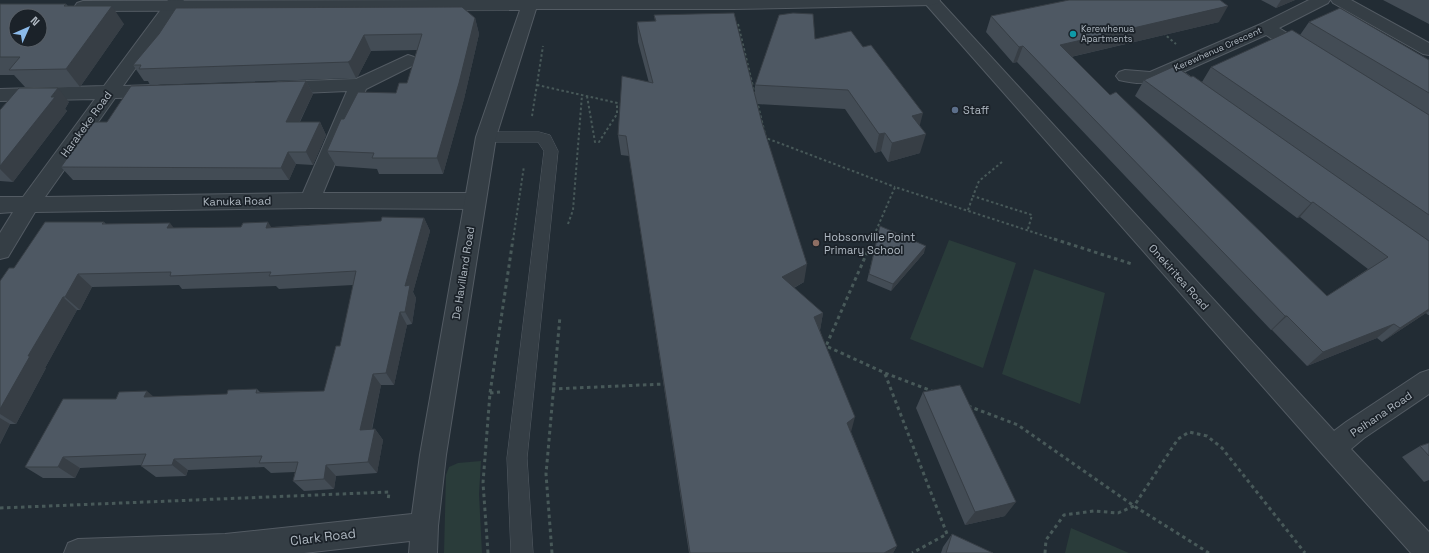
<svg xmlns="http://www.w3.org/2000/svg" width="1429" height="553" viewBox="0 0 1429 553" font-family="'Space Grotesk',sans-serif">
<rect width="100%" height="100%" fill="#222c34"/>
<path fill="#2a3c3a" d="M949,240l67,23 -33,105 -73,-29z
M1034,269l71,24 -25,111 -78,-30z
M481,461l-2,33 3,59h-38l2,-78 3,-8 9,-4z
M1071,528l58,25h-64z"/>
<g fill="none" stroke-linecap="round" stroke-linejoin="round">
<g stroke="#535b63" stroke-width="1">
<path id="service" d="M486,132h53l11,3 8,16 -31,307 6,95h-22l-4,-95 37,-307 -6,-9h-52l-5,-1 -2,-4 2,-4z"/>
</g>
<g stroke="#535b63" stroke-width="2">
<path id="minor" d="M168,0h16l-61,86 34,-1 6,2 3,4 -3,4 -6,2 -42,1 -70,99 258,-4 44,-102 -68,3 -6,-2 -3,-4 3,-4 6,-2 77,-3 52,-24 6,2 3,4 -3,4 -48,24 -43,104h152l7,3 3,5 -3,5 -7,3 -165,-1 -275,4 -27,45 -8,2v-26l13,-21 -13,1v-16h23l72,-98 -95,2v-12l104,-3z
M922,0h17l395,431 12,-9 74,-49 9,-3v24l-65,44 -13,11 78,83v21h-18l-87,-97z
M1309,0h21l-2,3 -49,25 31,19 3,4 -3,4c-15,4 -32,-13 -44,-20l-83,37 10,7 3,4 -3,4c-11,3 -17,-3 -25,-9 -16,7 -33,6 -49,2l-3,-4 3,-4 6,-2 25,2 111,-48z
M1331,0h20l78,43v12l-6,-1 -90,-51z"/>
</g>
<g stroke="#535b63" stroke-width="2">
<path id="tertiary" d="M446,0h494l-2,3 -6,2 -199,4h-197l-40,128 -50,318 -8,71 -1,27h-28l1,-12 -106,12h-240l4,-10 10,-4 147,-5 187,-20 8,-59 56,-318 44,-127 -437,1 -6,-2 -2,-3 2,-3 6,-2z"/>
</g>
<path stroke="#485959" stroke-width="2" stroke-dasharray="2.5 2.5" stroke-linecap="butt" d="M738,24l17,71
M1163,33l13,11
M537,85l85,19
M587,96l8,46h4l18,-28v-11
M757,101l9,37 129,49
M532,116l11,-70
M1002,162l-23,19 -6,15 59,19 -4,14
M968,210l5,-14
M568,224l5,-14 9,-115
M513,240l11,-74
M872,240l23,-53 162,53"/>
<path stroke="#485959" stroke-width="3" stroke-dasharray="3.5 3.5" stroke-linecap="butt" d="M873,239l-47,107 59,27 47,18
M1054,239l78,25
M885,374l62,160 -35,19
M552,389l112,-5
M490,393l10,-1
M968,406l50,19 116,81 75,47
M0,508l389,-16 -1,9
M488,553l-5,-70 7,-90 23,-154
M552,553l-6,-79 14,-158
M1045,553l1,-13 18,-25 30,-4 24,2 16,-7 44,-67 11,-7 18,4 15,12 83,105"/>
<use href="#service" fill="#353e45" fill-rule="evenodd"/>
<use href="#minor" fill="#353e45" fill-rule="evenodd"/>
<use href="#tertiary" fill="#353e45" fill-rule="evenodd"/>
</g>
<path fill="#434c55" d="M1261,0h34l-19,8z
M1383,0h46v24z
M0,4h66l2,2 56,18 -44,63h-55l-11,-12h-14z
M654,15l101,80v-10l60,-46 105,87v27l-32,9 -7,-11 -6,2 -30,-44 -88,-5 47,178 -10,6 29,25 -3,17 31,102 46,114 -4,7h-204l-60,-397 -8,-1 -3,-20 31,-52 -11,-41 -1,-20 18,-1z
M991,16l228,6 -148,35 39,38 217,201 41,-27 -68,-52 -3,1 -162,-122 9,-16 47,-3 11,5 9,-15 89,-32 9,-13 120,38v255h-1l-2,-2 -44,29 -5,-4 -70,28 -35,-36h-1l-254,-268 -4,1 -27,-31z
M475,18l4,16 -15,65 -21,75h-64l-2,-5 -41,-3 -9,-15 17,-32 52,-26 11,-10 10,-33 -46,1 -13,25 -2,2 -206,7 -2,-4h-4l-11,-16z
M306,81l7,13 -13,28h20l6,13 -13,30 -17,-1 -7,16h-216l-12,-13 46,-45z
M69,102l-4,7 2,2 -54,71 -13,-1v-71z
M424,218l6,13 -17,61 3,6 -4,26 -5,1 -13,60h-13l-9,45 3,-1 8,11 -6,33 -41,3 -2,13 -30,2 -11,-10 2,-9 -24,1 -7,-6 -76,3 -2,6 -30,1 -15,-11 1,-1 -62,3 -5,10h-32l-18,-11 91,-68 38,-2 73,-3 30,-5 3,3 64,-1 16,-45 13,-61 -74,4 -3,-3 -94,3 -3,-4 -87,2 -12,23h-3l-32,58h1l-30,56h-6l-10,20v-163l14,-13 90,-46 2,2 68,4 98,-1 109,-6z
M880,226l44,27 -33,38 -24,-10z
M923,392l82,124 -40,9 -49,-117z
M1429,443v37l-5,2 -22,-25 18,-11z
M952,534l41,19h-52l2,-6z"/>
<path fill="#373e45" d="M1281,0h14l-19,8z
M112,6l12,18 -44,63 -14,-18z
M1228,6l-9,16 -166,39 7,-16z
M475,18l4,16 -15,65 -21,75 -6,-16z
M364,35l7,16 -13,25 -2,2 -8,-16z
M1023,46l-6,16 -4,1 6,-16z
M306,81l7,13 -20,41 -7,-13z
M58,88l11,14 -4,7 2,2 -54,71 -13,-13v-3z
M923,113l-5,19 -6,-16z
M320,122l6,13 -13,30 -7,-13z
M885,133l-4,18 -6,2 4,-19z
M926,134l-6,19 -32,9 4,-19z
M288,152l8,12 -7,16 -8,-12z
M1313,202l-13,15 -3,1 14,-15z
M424,218l6,13 -17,61 3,6 -4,26 -7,-12v-26z
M268,222l9,14 -11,-8z
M170,223l11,14 -14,-9z
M926,246l-2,7 -33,38 2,-7z
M807,264l-3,18 -24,13 2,-18z
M78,274l14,13 -12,23 -15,-13z
M63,297l14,13 -32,58h1l-30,56 -16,-10v-5l28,-53z
M1429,309v2l-3,2 -44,29 18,-14z
M400,312l7,13 -13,60 -8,-12z
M823,313l-3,17 -6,-13z
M1285,316h2l-15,14h-1z
M1394,324l-17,14 -70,28 16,-14z
M373,374l8,11 -12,56 -9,-11z
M147,391l14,12 -17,-6z
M855,417l-4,15 -4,-9z
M0,418l10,6 -10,20z
M375,429l8,11 -6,33 -9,-11z
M63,457l17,11 -5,10 -17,-11z
M174,459l14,11 -2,6 -14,-11z
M326,465l10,11 -2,13 -10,-10z
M1016,502l-11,14 -40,9 10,-13z
M897,546l-4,7h-9z"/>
<path fill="#4e5863" stroke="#373e45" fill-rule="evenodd" d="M1069,0h151l8,6 -168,39 50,50 6,-3 211,204 61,-39 -75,-55 -2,1 -167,-123 31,-14 16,11 2,-1 236,165v68l-29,19 -6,-4 -71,28 -36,-36h-2l-258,-266 -4,-4 -4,1 -28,-31z
M0,4h66l-2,2h48l-46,63 -57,1 11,-13h-20zM16,16h24v24h-24z
M462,7l13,11 -16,65 -22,75h-65l2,-5 -47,-2 14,-32h3l14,-27 38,1 3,-10h8l15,-49 -58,1 -13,25 -3,2 -209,7 2,-4h-8l26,-31 17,-26z
M1340,8l89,52v33l-120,-71z
M734,13l28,110 45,141 -25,13 41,36 -9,4 41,100 -8,6 50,123 -13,7h-194l-64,-417 -8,-1 4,-59 31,7 -16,-61 19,-1 -2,-6z
M793,13l20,1 2,25 36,-8 12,16 8,-2 52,68 -11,3 14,18 -34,9 -7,-10 -6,1 -31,-44 -93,-5 24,-70z
M1292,30l137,85v100l-218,-148z
M306,81l-20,41h34l-14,30h-18l-7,16 -220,-1 32,-45h14l24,-36z
M19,88h39l-7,9h4l-55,69v-56z
M382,217l42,1 -19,68 5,-1 -5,27h-5l-14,61 -13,1 -13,56 15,-1 -7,33 -42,3 -2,14 -31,2 5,-19 -39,1 3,-7 -88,3 -2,6 -31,1 5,-12 -83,3 -5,10h-33l38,-68h53l3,-7 28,-1 -3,6 83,-3 1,-4 29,-1 -1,4 68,-2 12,-45h4l16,-75 -87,5 2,-4 -101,4 1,-4 -93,2 -13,23h-2l-35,59h2l-30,53v-128l9,-13h5l31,-46h59l-2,2 68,-1 -3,5 74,-1 2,-4 25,-1 -2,6 115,-7z
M880,226l46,20 -33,38 -24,-10z
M960,385l56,117 -41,10 -52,-120z
M1429,443v13l-9,-10z
M952,534l41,19h-47z"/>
<circle fill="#0f9aa8" stroke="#1b2229" stroke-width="1.5" cx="1073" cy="34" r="4"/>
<circle fill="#5c6f8a" stroke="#1b2229" stroke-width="1.5" cx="955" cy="110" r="4"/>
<circle fill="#8d6e63" stroke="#1b2229" stroke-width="1.5" cx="816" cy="243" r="4"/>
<g text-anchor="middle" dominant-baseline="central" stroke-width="3.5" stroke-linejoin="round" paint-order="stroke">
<g font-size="9" fill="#b0b9c2" stroke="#1b2229" text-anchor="start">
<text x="1081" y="29">Kerewhenua<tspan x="1081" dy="10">Apartments</tspan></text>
</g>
<g font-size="9" fill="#b0b9c2" stroke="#1b2229">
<text transform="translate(1218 49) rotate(-24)">Kerewhenua Crescent</text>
</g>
<g font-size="11" fill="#b0b9c2" stroke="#1b2229" text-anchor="start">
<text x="963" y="110">Staff</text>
<text x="824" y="237">Hobsonville Point<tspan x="824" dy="13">Primary School</tspan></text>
</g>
<g font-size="11" fill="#b0b9c2" stroke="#1b2229">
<text transform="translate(86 124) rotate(-54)">Harakeke Road</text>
<text transform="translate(237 201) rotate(-1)">Kanuka Road</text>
<text transform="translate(463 273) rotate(-81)">De Havilland Road</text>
<text transform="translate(1179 277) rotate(48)">Onekiritea Road</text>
<text transform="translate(1381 414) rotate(-34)">Peihana Road</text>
</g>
<g font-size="13" fill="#b0b9c2" stroke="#1b2229">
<text transform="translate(323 537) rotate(-7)">Clark Road</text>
</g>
</g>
<g transform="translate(28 28) rotate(45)"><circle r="19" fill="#1b2229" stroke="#575e66"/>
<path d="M0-3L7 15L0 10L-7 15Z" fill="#8cbbeb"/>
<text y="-6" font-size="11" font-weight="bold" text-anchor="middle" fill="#b0b9c2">N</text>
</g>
</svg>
